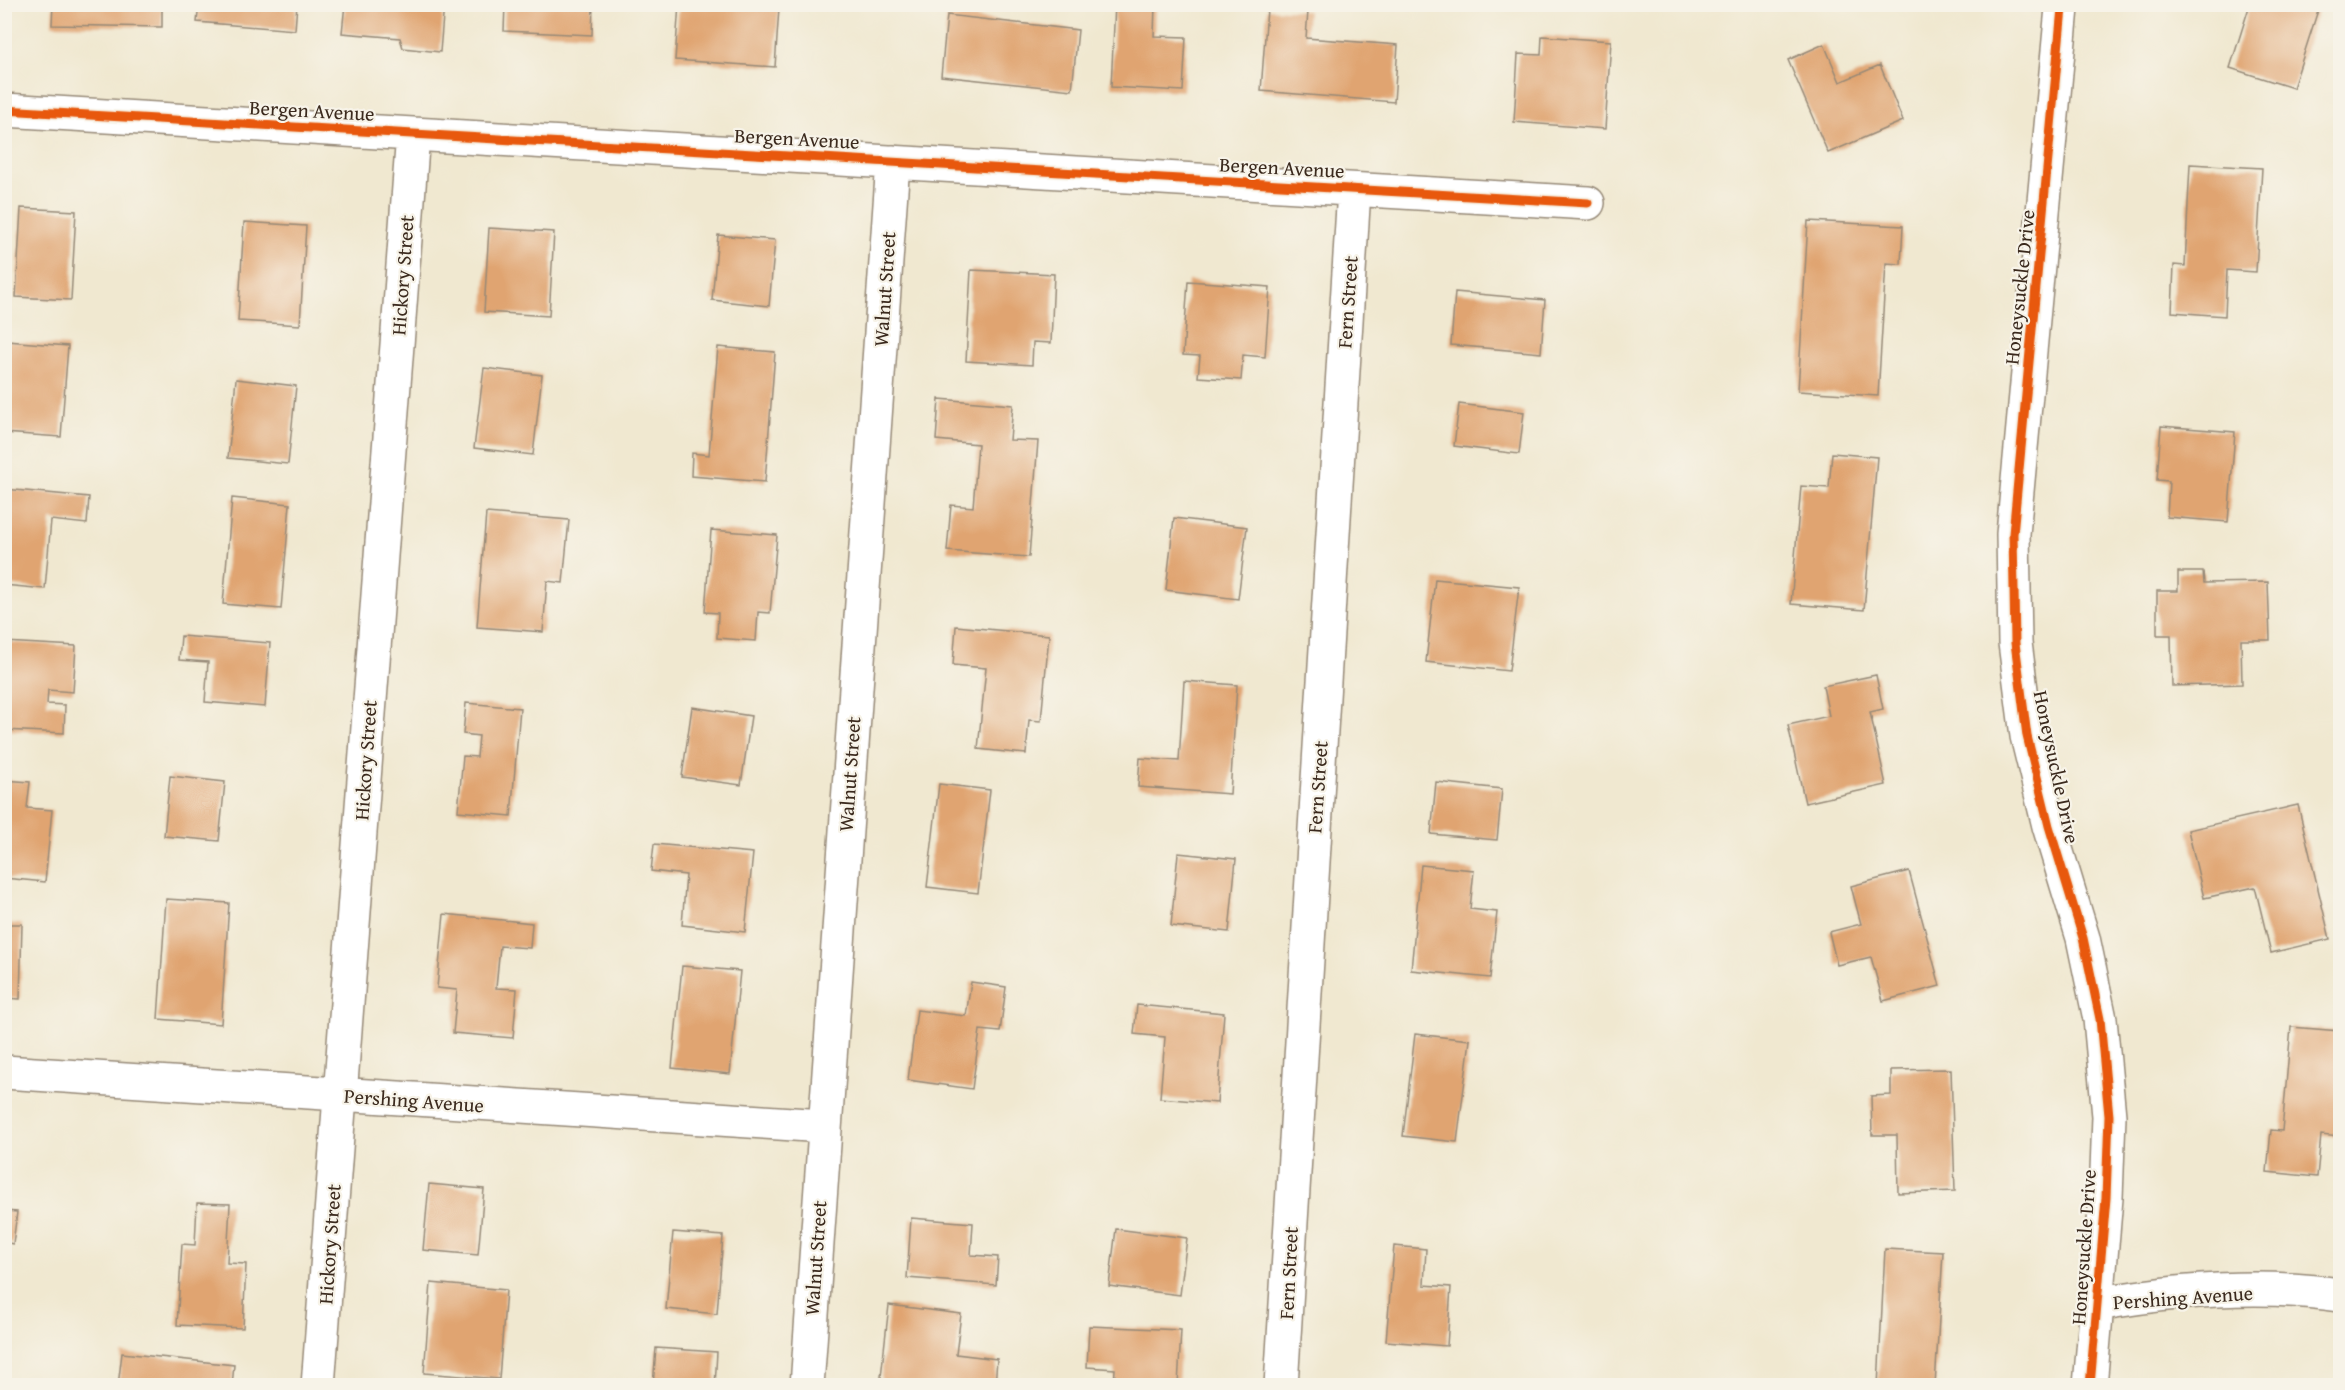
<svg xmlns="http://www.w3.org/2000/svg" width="2345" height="1390" viewBox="0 0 2345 1390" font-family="'Gentium Book Plus',serif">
<rect width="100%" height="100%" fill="#f7f3e8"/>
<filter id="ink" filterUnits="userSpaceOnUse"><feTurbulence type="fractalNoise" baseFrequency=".0167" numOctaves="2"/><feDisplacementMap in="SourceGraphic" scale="12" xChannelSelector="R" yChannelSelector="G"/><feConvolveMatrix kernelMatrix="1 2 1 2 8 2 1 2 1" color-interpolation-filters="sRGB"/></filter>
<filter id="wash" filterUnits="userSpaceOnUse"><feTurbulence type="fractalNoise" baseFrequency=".008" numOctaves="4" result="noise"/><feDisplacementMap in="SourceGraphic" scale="24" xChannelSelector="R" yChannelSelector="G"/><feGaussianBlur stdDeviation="1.35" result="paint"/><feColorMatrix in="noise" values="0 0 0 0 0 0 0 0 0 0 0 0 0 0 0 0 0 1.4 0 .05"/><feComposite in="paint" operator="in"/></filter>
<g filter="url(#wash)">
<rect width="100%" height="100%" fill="#f0e8d0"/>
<g id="blocks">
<path fill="#e0a471" d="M53,4h109v23l-110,-2z
M199,4h98l-2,26 -98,-8z
M345,4h99l-4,48 -37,-4 -3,-10 -58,-5z
M505,4h88l-1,31 -88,-4z
M679,4h54l46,4 -4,59 -100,-7z
M1115,4h40l-1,32 32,1 -3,54 -72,-4z
M2250,4h70l-27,84 -63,-20z
M1267,9l41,2 -2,27 92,7 -4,57 -133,-11z
M947,15l131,15 -6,60 -131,-14z
M1542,36l69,5 -6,88 -91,-7 4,-68 23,1z
M1824,44l16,38 40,-17 23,56 -75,32 -40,-93z
M2190,164l72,4 -6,104 -29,-2 -2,46 -53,-4 2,-47 11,1z
M21,208l55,3 -5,89 -55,-3z
M1808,221l95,5 -2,38 -15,-1 -8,133 -80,-5z
M244,222l62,4 -6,99 -62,-4z
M489,228l65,4 -5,84 -65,-4z
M718,235l57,5 -6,66 -57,-6z
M971,270l83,4 -3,69 -18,-1 -1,23 -66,-4z
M1188,281l82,6 -5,70 -22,-2 -2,25 -43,-3 2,-21 -17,-1z
M1455,292l90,8 -4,53 -90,-8z
M7,341l61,5 -7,91 -57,-4z
M718,347l57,5 -10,130 -74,-6 1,-23 17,2z
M484,368l58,7 -9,80 -59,-7z
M236,379l60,7 -8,78 -60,-6z
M939,399l74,6 -3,35 28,1 -9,116 -82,-6 4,-46 22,2 5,-63 -42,-4z
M1459,404l65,8 -5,42 -65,-8z
M2161,426l74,6 -7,90 -61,-5 2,-36 -12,-1z
M1832,453l45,4 -13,153 -73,-6 10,-118 28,2z
M4,489l85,8 -2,27 -36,-4 -6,69 -41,-4z
M232,498l58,6 -9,105 -58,-5z
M486,513l83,7 -6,63 -16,-2 -4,51 -66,-5z
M1174,518l73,9 -9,72 -72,-9z
M711,530l66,5 -7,78 -12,-1 -2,29 -39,-3 1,-25 -13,-1z
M2178,572h25l1,11 64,-1 2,58h-29l1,44 -70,2 -1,-51h-14v-44h21z
M1435,579l84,8 -10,84 -83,-9z
M956,626l93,9 -8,86 -12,-1 -3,34 -48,-5 8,-81 -33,-3z
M181,636l89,7 -5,64 -60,-5 3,-40 -29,-2z
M4,642l72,4 -3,46 -25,-2 -1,14 18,1 -1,28 -60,-3z
M1876,675l7,34 -13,3 16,73 -81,18 -17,-78 41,-9 -6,-30z
M1184,681l53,4 -7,109 -92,-7 2,-29 39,3z
M466,703l54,5 -9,108 -53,-5 5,-55 14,1 2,-21 -16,-2z
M692,707l59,9 -10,69 -59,-8z
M170,776l55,6 -6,59 -55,-5z
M4,780l26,2 -3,26 25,2 -7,72 -41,-4z
M1436,782l66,7 -5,51 -66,-6z
M939,784l51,6 -12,103 -51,-6z
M2298,805l32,134 -59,14 -16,-66 -51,11 -16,-68z
M654,844l99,9 -8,79 -63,-7 4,-50 -35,-4z
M1178,853l58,6 -7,73 -58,-6z
M1421,865l53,5 -4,39 27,3 -7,66 -79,-8z
M1909,871l31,115 -57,15 -12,-44 -34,8 -8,-33 32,-8 -10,-38z
M166,899l63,4 -8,121 -63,-5z
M444,914l88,9 -2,25 -30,-2 -4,42 21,1 -4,49 -60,-5 4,-43 -20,-2z
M4,924h18l-2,75 -16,-1z
M682,966l58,5 -10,103 -58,-6z
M971,982l35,5 -6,45 -20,-2 -8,59 -64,-9 9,-70 49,6z
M1137,1005l87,8 -7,90 -57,-5 5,-61 -31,-3z
M2291,1027l49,4v106l-19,-2 -4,42 -50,-5 4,-42 11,1z
M1415,1034l55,6 -13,102 -54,-6z
M1951,1069l4,122 -57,2 -1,-58h-25l-1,-39 20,-1v-25z
M429,1184l55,5 -6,66 -55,-5z
M197,1203l33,1 -3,59 19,1 -3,64 -66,-3 5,-81 13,1z
M4,1211l13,1 -4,32 -9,-2z
M911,1218l62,5 -2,32 27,2 -2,28 -89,-7z
M1116,1229l71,9 -7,57 -71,-9z
M673,1232l50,4 -6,78 -51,-5z
M1394,1246l32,3 -2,36 27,2 -4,59 -61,-5z
M1885,1249l58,3 -8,134h-57z
M431,1283l75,7 -7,89 -75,-6z
M889,1305l72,9 -5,40 41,5 -2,27h-115z
M1089,1326l92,4 -3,56h-64l1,-17 -28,-2z
M656,1348l61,4 -2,34h-62z
M122,1353l112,12 -2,21h-114z"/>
</g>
</g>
<g filter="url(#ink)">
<use href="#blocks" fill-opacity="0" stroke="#968977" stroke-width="1.5"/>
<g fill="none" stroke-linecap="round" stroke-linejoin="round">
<g stroke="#968977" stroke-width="36">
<path id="minor" d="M2062,8l-49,526 2,109 12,93 22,90 34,112 17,81 9,97 -3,82 -16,188
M4,110l1584,93
M4,1072l820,54
M2097,1304c80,-14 163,-21 243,-9
M318,1386l95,-1252
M807,1386l86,-1224
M1281,1386l73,-1196"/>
</g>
<use href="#minor" stroke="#fff" stroke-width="33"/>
<g stroke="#f7f3e8" stroke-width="13">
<path id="cycleway" d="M2062,8l-49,526 2,109 12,93 22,90 34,112 17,81 9,97 -3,82 -16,188
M4,110l1584,93"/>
</g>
<use href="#cycleway" stroke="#e8590c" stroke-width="9"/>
</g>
</g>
<g text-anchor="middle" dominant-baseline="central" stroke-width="4.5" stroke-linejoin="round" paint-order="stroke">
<g font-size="20" fill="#3b2a1e" stroke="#f7f3e8">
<text transform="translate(312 110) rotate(3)">Bergen Avenue</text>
<text transform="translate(797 138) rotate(3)">Bergen Avenue</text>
<text transform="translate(1282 167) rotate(3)">Bergen Avenue</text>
<text transform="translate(402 275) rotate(-86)">Hickory Street</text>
<text transform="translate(2019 287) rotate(-84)">Honeysuckle Drive</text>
<text transform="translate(884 289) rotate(-86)">Walnut Street</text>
<text transform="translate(1347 302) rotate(-86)">Fern Street</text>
<text transform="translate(365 760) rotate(-86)">Hickory Street</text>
<text transform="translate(2057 767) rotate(78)">Honeysuckle Drive</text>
<text transform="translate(849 774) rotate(-86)">Walnut Street</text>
<text transform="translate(1317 787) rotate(-86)">Fern Street</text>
<text transform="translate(414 1100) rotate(4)">Pershing Avenue</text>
<text transform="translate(329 1244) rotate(-86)">Hickory Street</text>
<text transform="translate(2083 1247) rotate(-86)">Honeysuckle Drive</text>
<text transform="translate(815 1258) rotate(-86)">Walnut Street</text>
<text transform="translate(1288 1273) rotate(-87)">Fern Street</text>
<text transform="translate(2183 1297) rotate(-4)">Pershing Avenue</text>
</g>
</g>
<rect width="2345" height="1390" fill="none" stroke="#f7f3e8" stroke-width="24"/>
</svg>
